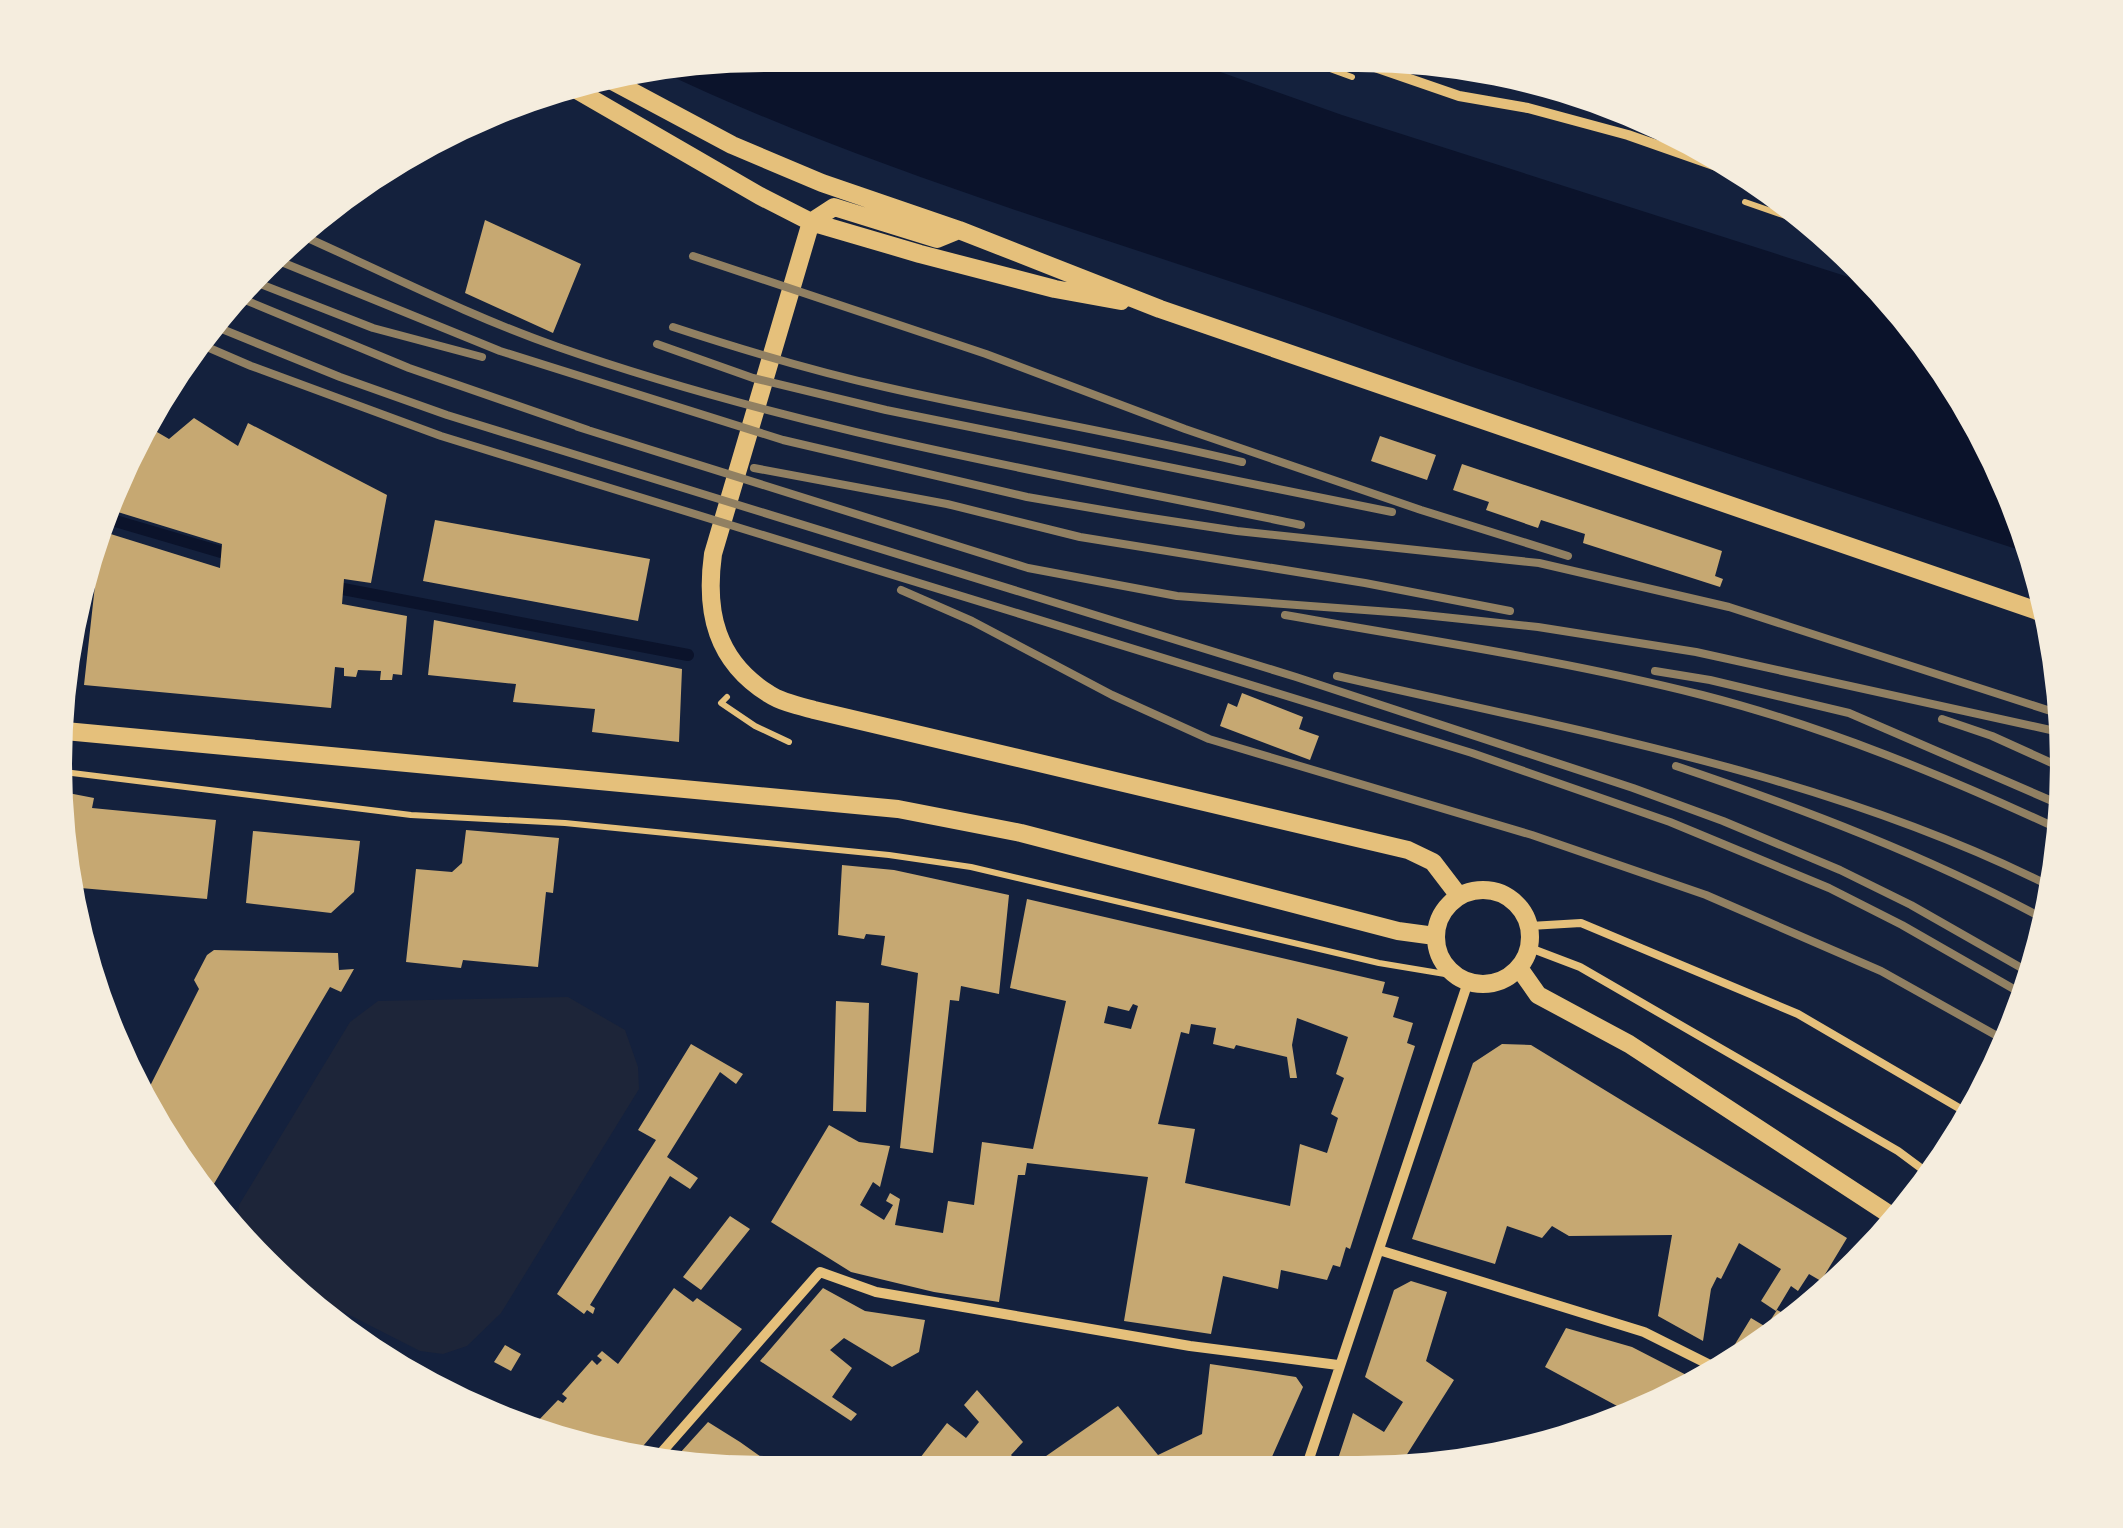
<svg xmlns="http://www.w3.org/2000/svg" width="2123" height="1528" viewBox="0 0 2123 1528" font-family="Roboto,sans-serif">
<rect width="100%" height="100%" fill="#14213d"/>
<path fill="#1d2539" d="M568,997l57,33 13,37 1,22 -138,224 -34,33 -24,8 -23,-3 -108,-55 -52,-37 -24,-30 3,-24 111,-183 28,-21z"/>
<path fill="#0b132b" d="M764,55l431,8 147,52 538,172 12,10 81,113 58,127 4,18c-189,-61 -377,-125 -565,-189 -66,-23 -132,-49 -199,-71 -207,-70 -417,-132 -615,-226z"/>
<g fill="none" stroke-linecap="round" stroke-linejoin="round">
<path stroke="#0b132b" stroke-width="12" d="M105,518l116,34
M343,589l345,66"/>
</g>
<path fill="#c6a872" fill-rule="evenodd" d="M485,220l96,44 -28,69 -88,-40z
M194,418l44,28 10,-23 139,72 -16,88 -27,-4 -2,25 65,12 -5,59 -9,-1 -1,6h-12l1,-9 -23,-1 -2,7 -12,-1v-8l-9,-1 -4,41 -247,-23 17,-154 119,37 2,-24 -114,-35 20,-58 17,-26 24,14z
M1380,436l56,19 -9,25 -56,-19z
M1462,464l260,87 -7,25 8,3 -3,8 -137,-44 2,-9 -44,-14 -3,8 -52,-18 3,-8 -36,-12z
M435,520l215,39 -12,62 -215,-40z
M434,620l248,49 -3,73 -87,-10 3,-23 -82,-7 3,-18 -88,-9z
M1242,693l61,24 -4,12 20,7 -9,24 -90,-34 8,-23 9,4z
M63,792l31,6 -2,10 124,12 -9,79 -138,-12 -8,-31z
M466,830l93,8 -6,55 -7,-1 -8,75 -75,-7 -2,8 -55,-6 10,-93 36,3 10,-9z
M253,831l107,10 -6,51 -23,21 -85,-10z
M842,865l52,5 115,25 -10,99 -38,-8 -2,15 -9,-1 -17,153 -33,-5 18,-175 -37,-8 4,-29 -19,-2 -2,5 -26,-4z
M1027,899l358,83 -3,11 17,4 -6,20 20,6 -6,20 8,3 -65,203 -4,-2 -6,20 -7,-2 -6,15 -46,-10 -3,19 -55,-13 -12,58 -87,-13 24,-144 -121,-14 -2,12h-7l-19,127 -65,-10 -83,-20 -80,-50 58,-97 30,17 31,4 -10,41 -7,-5 -13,23 24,15 9,-15 -7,-4 4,-8 10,6 -5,26 48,8 5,-32 26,4 8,-63 51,7 33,-148 -56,-13zM1133,1004l5,2 -7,23 -27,-6 4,-17 21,5zM1297,1018l51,19 -12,37 8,4 -13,36 7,4 -11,35 -27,-9 -10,62 -105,-23 10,-54 -37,-5 23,-92 8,2 2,-10 25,4 -3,16 21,5 2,-4 51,12 3,21h7l-5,-33z
M214,950l124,3 1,17 15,-1 -13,23 -11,-5 -122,207 -62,-100 53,-105 -5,-9 13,-25z
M836,1001l33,2 -3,109 -33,-1z
M691,1044l52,30 -7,10 -16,-12 -53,85 31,21 -8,11 -20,-13 -80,129 5,3 -2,6 -6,-4 -3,4 -27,-20 99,-154 -18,-10z
M1502,1044l29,1 316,193 -26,43 -12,-7 -11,17 -7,-5 -15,25 -15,-10 20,-32 -42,-26 -18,36 -4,-2 -6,12 -8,52 -45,-25 14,-81 -103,1 -17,-10 -10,12 -35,-12 -12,38 -83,-25 61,-176z
M730,1216l20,13 -49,61 -18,-13z
M1411,1281l36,11 -21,69 28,19 -55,87 -64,1 18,-55 31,19 19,-30 -38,-25 29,-87z
M674,1288l19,14 4,-4 45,31 -109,129 -52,-9 -36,-13 -9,-13 22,-23 5,3 4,-5 -5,-4 30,-34 5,5 5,-5 -5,-4 5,-5 16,13z
M823,1288l42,23 60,9 -6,32 -27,15 -48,-29 -14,12 22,18 -20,29 25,17 -6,7 -91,-60z
M1777,1310l17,9 -59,39 -6,-4 22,-36 15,9z
M1566,1328l66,19 68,35 -28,18 -42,13 -85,-46z
M505,1345l16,9 -10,17 -17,-9z
M1210,1364l86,13 7,10 -36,81 -241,2 92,-64 40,49 44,-21z
M977,1390l46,52 -12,13 14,15h-11l-15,-11 -9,11h-53l-17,-12 27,-35 19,15 13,-16 -15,-17z
M708,1422l32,20 41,29h-30l-22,-16 -14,16 -45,-7z"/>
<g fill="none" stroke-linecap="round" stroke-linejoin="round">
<path stroke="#e5c07b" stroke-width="6" d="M1319,65l33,12
M1745,202l55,19
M727,697l-6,6 34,23 34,16
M64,772l347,43 154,8 324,32 82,12 408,96 66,11"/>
<path stroke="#e5c07b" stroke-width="8" d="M1530,926l51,-3 217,91 173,101
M1530,948l50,19 318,184 35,26"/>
<path stroke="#e5c07b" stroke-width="10" d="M1372,66l87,30 69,12 100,27 117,41
M157,407l4,3
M1379,1250l265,82 74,37
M654,1461l166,-189 56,20 314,54 148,19
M1306,1468l162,-486"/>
<path stroke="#e5c07b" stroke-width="18" d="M603,76l129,69 90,38 137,47 201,79 889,306
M568,85l192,111 51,26 109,32 135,35 66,12
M959,230l-22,9 -103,-32 -23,15 -98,332c-8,58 3,107 56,140 12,8 30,12 45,16l594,140 25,12 26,34
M65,731l833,78 123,24 377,98 37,5
M1436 937a47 47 0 1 1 94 0a47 47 0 1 1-94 0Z
M1519,968l19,27 91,49 269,176"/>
<path stroke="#918062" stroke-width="8" d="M301,235c85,38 168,81 257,112 241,84 493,126 743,178
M693,256l293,98 199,75 236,81 147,46
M274,259l226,92 283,89 244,57 111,19 99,15 302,32 190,44 334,108
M250,280l123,48 109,29
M233,295l176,73 179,62
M212,325l128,52 107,38 849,262 337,111 90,33 117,49 71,35 123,70
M673,327c70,23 140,44 212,60 118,27 238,46 357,75
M200,344l51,22 190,70 1031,317 198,69 159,66 73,37 124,71
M657,344l96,34 133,32 506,102
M578,427l450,141 149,28 228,17 133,14 158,25 368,81
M754,468l193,36 133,33 285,46 145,28
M901,590l71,31 140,74 97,44 323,96 174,60 175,76 127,71
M1285,615c140,25 279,45 417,80 125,32 245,82 361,136
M1655,671l55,9 139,33 217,94
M1337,676c243,56 491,98 717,212
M1942,719l50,17 73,33
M1676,766c128,43 254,91 372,155"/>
</g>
<path d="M0 0H2123V1528H0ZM764 72H1358A692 692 0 0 1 2050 764V764A692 692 0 0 1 1358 1456H764A692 692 0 0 1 72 764V764A692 692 0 0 1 764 72Z" fill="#f5edde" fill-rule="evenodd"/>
</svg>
